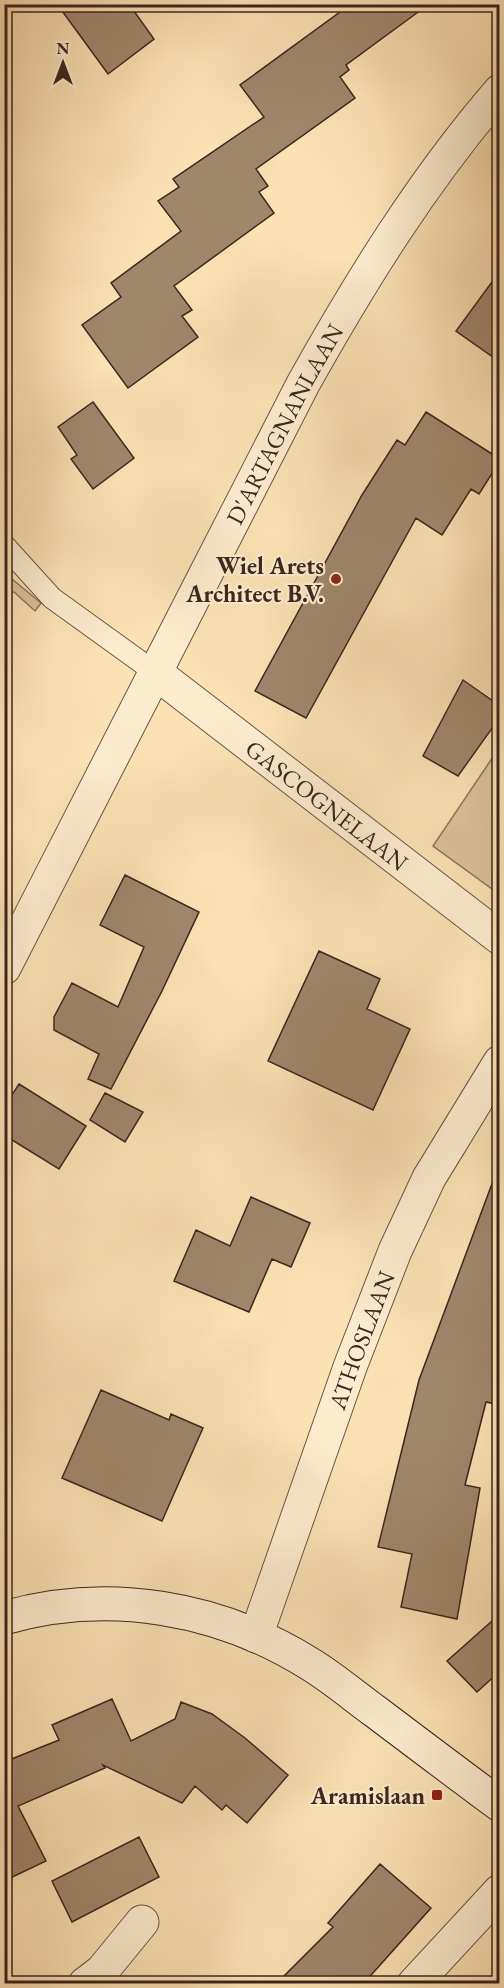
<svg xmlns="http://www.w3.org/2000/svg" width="504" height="1988" viewBox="0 0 504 1988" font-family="'EB Garamond',serif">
<rect width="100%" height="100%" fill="#fbe1b4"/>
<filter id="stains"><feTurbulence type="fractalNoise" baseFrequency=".00333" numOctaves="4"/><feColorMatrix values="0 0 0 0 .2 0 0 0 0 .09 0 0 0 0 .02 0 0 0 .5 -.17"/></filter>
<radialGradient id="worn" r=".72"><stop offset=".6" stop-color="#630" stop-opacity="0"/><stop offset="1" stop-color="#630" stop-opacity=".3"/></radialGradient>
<path fill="#dbc19a" stroke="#8c745c" stroke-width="1.5" d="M12,579l29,24 -6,8 -21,-19 -9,2v-13z
M499,748v146l-66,-48z"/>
<path fill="#9f876c" stroke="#3c261e" stroke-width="1.5" d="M57,4h72l25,35 -46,35z
M351,4h78l-83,61 3,5 -9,7 15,21 -99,71 12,17 -9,6 15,21 -100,73 18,24 -10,6 16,21 -70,51 -46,-63 39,-28 -10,-14 70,-52 -23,-30 21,-14 -6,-8 91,-62 -24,-32z
M500,271v91l-44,-31z
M93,402l41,56 -41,31 -22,-30 6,-4 -19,-28z
M426,412l74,47v2l-21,33 -8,-5 -29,46 -26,-17 -110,200 -51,-27 107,-196 35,-55 8,5z
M463,680l37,26v11l-42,59 -35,-20z
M125,875l74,37 -37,79 -51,98 -23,-10 11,-25 -45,-24v-13l18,-34 46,24 26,-60 -44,-22z
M319,951l61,28 -13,30 43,20 -37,81 -105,-49z
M19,1084l67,42 -27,43 -55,-34v-28z
M105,1093l38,19 -18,30 -35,-22z
M496,1173l4,1v231l-14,-3 -21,83 15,3 -23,131 -56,-12 11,-53 -34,-7 41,-167z
M251,1197l59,26 -19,44 -19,-8 -23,53 -75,-31 22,-51 34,16z
M101,1390l68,30 2,-6 32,14 -41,93 -100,-43z
M500,1614v57l-23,21 -30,-31z
M112,1699l19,42 44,-22 6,-17 31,12 33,24 43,37 -41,48 -21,-18 -4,5 -27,-24 -13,17 -79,-38 2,3 -87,38 28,55 -42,20v-119l55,-22 -7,-15z
M139,1837l20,40 -87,45 -20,-41z
M380,1864l51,44 -67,75h-87l56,-56 -5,-4z"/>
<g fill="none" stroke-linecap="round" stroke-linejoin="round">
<g stroke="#6c5544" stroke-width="23">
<path id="lane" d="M4,545l48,53 104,75"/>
</g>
<g stroke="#6c5544" stroke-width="35">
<g id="street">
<path id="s1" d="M156,673l344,265"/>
<path id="s2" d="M4,968l299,-584c57,-102 120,-204 197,-293"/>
<path id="s3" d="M256,1636l94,-269 45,-116 34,-73 71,-116"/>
<path d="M85,1984l17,-13 40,-49"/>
<path d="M414,1984l86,-93"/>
</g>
</g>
<g stroke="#3c261e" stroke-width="35">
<path id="secondary" d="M4,1618c104,-30 215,-11 306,46 23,14 44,32 66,48 41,31 82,62 124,93"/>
</g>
<use href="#lane" stroke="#fcecce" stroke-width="21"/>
<use href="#street" stroke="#fcecce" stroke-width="33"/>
<use href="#secondary" stroke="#fcecce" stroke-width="33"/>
</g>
<g fill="#8f2418" stroke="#fcecce" stroke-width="2">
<circle cx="336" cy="579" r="6"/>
<rect x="431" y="1789" width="12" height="12" rx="3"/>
</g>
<g text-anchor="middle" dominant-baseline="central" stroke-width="4.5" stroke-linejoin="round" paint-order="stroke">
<g font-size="24" fill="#3c261e" stroke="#fcecce">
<text stroke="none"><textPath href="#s2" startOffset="612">D'ARTAGNANLAAN</textPath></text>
<text stroke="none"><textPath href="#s1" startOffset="216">GASCOGNELAAN</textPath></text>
<text stroke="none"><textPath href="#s3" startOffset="314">ATHOSLAAN</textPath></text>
</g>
<g font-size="24" font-weight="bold" fill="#3c261e" stroke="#fcecce" text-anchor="end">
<text x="324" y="565">Wiel Arets<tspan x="324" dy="28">Architect B.V.</tspan></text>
<text x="425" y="1795">Aramislaan</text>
</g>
</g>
<rect width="504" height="1988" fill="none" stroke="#fbe1b4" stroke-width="24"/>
<rect x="6" y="6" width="492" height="1976" fill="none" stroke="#3c261e" stroke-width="3"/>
<rect x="12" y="12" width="480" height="1964" fill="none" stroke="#3c261e" stroke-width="1.5"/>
<g transform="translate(63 63)" stroke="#fcecce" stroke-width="4.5" paint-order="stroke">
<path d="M0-4.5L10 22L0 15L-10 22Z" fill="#3c261e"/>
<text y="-9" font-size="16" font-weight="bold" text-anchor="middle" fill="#3c261e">N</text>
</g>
<rect width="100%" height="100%" filter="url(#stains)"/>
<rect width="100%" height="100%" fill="url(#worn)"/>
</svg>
